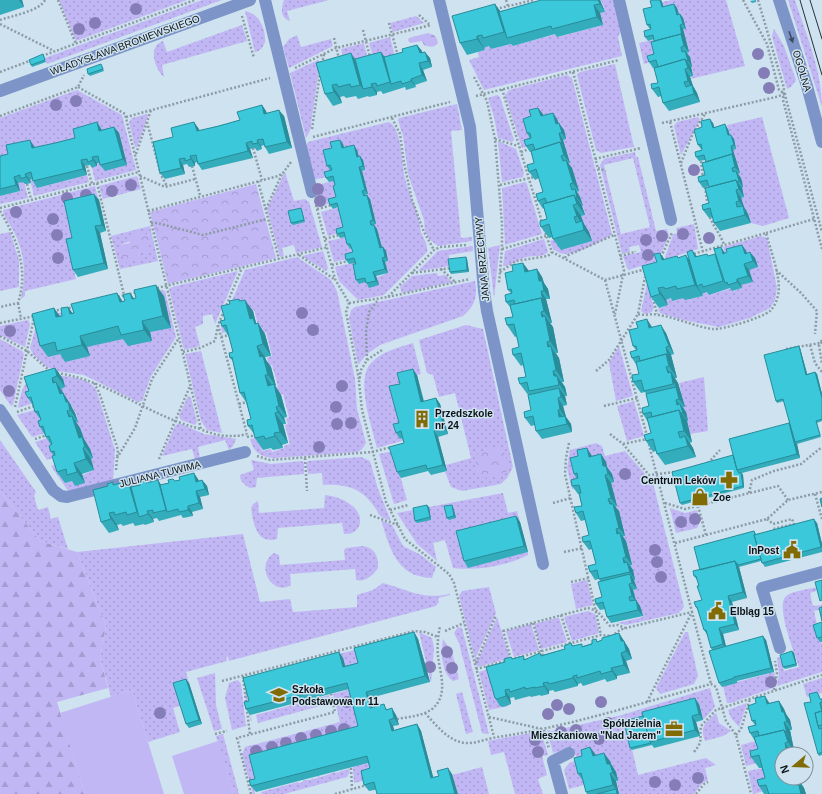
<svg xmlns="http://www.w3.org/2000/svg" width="822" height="794" viewBox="0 0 822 794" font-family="Helvetica,sans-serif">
<defs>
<pattern id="grass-dots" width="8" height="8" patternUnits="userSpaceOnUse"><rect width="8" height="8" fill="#c2b7f5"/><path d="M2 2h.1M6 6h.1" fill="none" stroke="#a59cd1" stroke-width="1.8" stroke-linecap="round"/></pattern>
<pattern id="forest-firs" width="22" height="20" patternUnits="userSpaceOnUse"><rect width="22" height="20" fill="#c2b7f5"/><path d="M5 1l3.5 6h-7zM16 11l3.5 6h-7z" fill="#a59cd1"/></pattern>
<pattern id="park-crowns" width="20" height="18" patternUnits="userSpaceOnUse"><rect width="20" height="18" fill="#c2b7f5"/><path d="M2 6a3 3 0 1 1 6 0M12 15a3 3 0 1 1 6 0" fill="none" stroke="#a59cd1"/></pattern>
</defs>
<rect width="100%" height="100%" fill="#cee2ef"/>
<path fill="url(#grass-dots)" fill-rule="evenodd" d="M59,0h128l-111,41z
M202,0h20l-175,64 -2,-6z
M284,0h45l-42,11 3,10c-10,-3 -9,-13 -6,-21z
M600,0h14l7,31 -3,6 4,19 -138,34 -15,-30 10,-3 -1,-5 7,-2 -1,-2 6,-2 1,3 21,-5 1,2 43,-12 2,3 45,-12 -3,-12 5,-1 -3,-10z
M672,0h54l19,66 -55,13 3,-3 -3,-19 -4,-4 3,-1 -6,-23 2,-1 -20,-17 -3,-9z
M788,0h7c11,34 27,71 27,107z
M245,11c14,2 21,18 20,31 -2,5 -4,9 -10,10z
M416,16l8,7 -31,9 -3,-9z
M242,25l5,16 -85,24 2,12c-9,-8 -17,-30 -1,-36l4,11z
M774,29l10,17 12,34 -5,7 -4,2 -15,-53z
M297,35l4,12 30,-8 2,7 -44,22 -6,-21 6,-8z
M390,37l6,24 -21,2 -6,-20z
M656,39l2,21 -14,4 -5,-21z
M364,43l5,22 -23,3 -5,-19z
M318,60l2,2 -10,69 -4,7 -16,-65z
M615,64l19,83 -33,6 -5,-3 -19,-75 3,-3z
M567,75l5,3 40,156c-9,7 -35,20 -47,20 -4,0 -8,-2 -12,-5l-3,-8 35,-13 -4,-12 3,-1 -1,-10 -7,-13 3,-1 -7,-23 -5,-4 3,-2 -7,-22 -41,8 -17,-53 4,-5z
M77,90l45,25 14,55 -41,11 -3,-13 5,-2v-3l5,-1 25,3 -48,-21 -43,10 -2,-8 -21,15 -13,3v-46z
M497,95l3,2 14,43 -2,2 -14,-4 -4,-21 -6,-19z
M457,104l5,26 -11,1 10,107 11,-1v4l-34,5 -9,-7 -4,-8 -1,-11 -16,-46 -5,-38 -5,-16 1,-2z
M147,114l1,2 -11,31h-2l-6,-25 3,-4z
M698,117l2,3 -19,35 -7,-29 3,-4z
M762,117l27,101 -26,8 -12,-3 -3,-9 -6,1 -1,-17 3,-1 -8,-23 4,-1 -7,-23 3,-1 -2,-10 -3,1 -4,-15z
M389,122c13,6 13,44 16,57 4,15 11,28 14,41 1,4 1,9 2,12 3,8 7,12 6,20l-43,43 -26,5 -19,-19 -4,-14 22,-5 3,22 28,-11 -3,-11 3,-1 -5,-9 -6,-23 -3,1 -9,-35 3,-1 -6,-23 3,-1 -2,-9 -33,9 3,-1 2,6 -22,5 -8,-30 3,-8z
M498,141l18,8 8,24 -1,4 -21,5z
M635,152l1,5h2l18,74 11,-2 2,6 -11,26 -30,9 -5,-14 18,-4 -2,-7 -10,2 1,5 -8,2 -22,-89 4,-6zM633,158l17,69 -29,7 -17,-69z
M285,172l9,29 11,-2 4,3 13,45 -26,6 -2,-8 -12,3 2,8 -4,1 -13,-48z
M87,175l2,7 -55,14 -4,-16 5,-1 2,9z
M137,176l4,13 -38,10 -4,-13z
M336,180l3,21 -19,5 -6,-20z
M24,181l4,17 -28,6v-8l20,-5 -2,-8z
M525,182l2,2 15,50 -37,11 -3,-57z
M95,186l3,12 -32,8 8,36 -7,2 9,35 -51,12v5l-4,3c5,-23 4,-46 -7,-67 -3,-7 -11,-15 -11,-22z
M340,207l6,24 -18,5 -7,-24z
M694,224l4,25 -31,10 -2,-2 8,-22 4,-2 -1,-5z
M150,226l8,35 -38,8 -9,-33zM149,234l-1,7 -10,12 1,6 -19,-14z
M10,232l9,28v27l-19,4v-57z
M761,236l6,2 10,50 -2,12 -5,8 -20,10 -31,9 -36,-7 -23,-7 -2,-4 10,-4 -2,-5c13,-4 26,0 37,-4l-1,-2 6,-2 1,3 23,-7 1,3 9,-3 -1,-3 11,-3 -3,-12 -22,-10 -4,-13z
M347,237l4,12 2,-1 2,9 -21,5 -6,-21z
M544,239l4,13c-5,6 -14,3 -21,5 -8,1 -17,9 -24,9l2,-15z
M500,245l-6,53 -6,-50z
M473,246v5l-24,4 1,11 -32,5 20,-20z
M323,251l5,17 -2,3 -24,-15z
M297,257l34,23 6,11 18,88 2,30 9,34 -4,6 -4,3 -84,6c-14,-1 -20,-5 -24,-19l9,-1 3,13 9,-2 1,3 12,-4v-2l6,-2 -5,-19 3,-1 -2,-5 3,-2 -6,-23 -6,1 -2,-7 3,-2 -6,-21 -3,1 -2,-8 5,-2 -6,-24 -2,1 -2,-5h-3l-5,-18 -6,1 -17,20 -9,2 -1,-7 24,-56z
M238,271l-23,53 -3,-10 -9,2v8l-8,3 5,19 -16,4 -15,-61 3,-2z
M437,273l1,3 7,-1 7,7 -50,11 -2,-6 12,-11z
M475,281c3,15 0,25 -12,35l-83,29 -13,9 -9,11 -9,-47 2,-8 4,-3z
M647,284l7,23 -2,5 -7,2 -4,-3z
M162,290l3,1 11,46 -25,39 -9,25 -4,1 -54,-27 -27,-4 -10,-4 -14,-13 -3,-6 8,-30 29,-7 20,36 52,-36 -3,-15z
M28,320l2,4 -5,23 -25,-12v-9z
M466,325l17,4 30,138 -6,11 -6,6 -39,7 -11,-4 -6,-15 2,-1 -1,-6 25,-7 -16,-65 -16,4 -6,-22 -6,-2 -8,-33z
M0,339l22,12 2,3 -11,51 -2,1 -11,-16z
M413,343l8,31 -4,1 -12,65 -28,8c-5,-21 -22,-68 -6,-85 11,-12 27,-15 42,-20z
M619,346l14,50 -17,5 -7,-38z
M201,351l21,82 -15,-3 -6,-9 -16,-67z
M56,375c13,2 31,2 40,14l19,61 -2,31 -45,10 -17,-25 11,-4 3,21 29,-13 -3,-11 2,-1c-8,-11 -9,-25 -18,-35l3,-2 -2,-8 -17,-24 4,-10 -26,23 -19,6c6,-31 8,-28 38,-33z
M704,377l4,54 -18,3 -3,-13h1l-6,-13 2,-2 -5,-23z
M188,396l3,2 6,24 -2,3 -14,-5 -2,-4z
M634,401l10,35 -17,5 -10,-35z
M38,409l11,23 -17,5 -15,-22z
M179,423l25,11 32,5 -3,7 -4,4 -4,-10 -27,7 2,12h-5l-3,-10 -30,7 13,-30z
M51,437l9,19 -13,4 -12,-18z
M0,440l36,52 -2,4 4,14 10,-3 3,12 7,-2 10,32 -28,-8 -40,-50z
M596,443l6,3 3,10 20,-5 28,32 31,124 -5,6 -53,12 -8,-2 25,-6 -3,-11 -6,1 -1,-17 3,-1 -3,-19 -3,1 -9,-34 4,-1 -11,-29 3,-1 -34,-20 -11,3 -5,-21 3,-18z
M393,451l14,49 -13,4 -15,-50z
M361,457l9,4 8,28 13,32c-15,-6 -9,-4 -18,-16 -13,-18 -29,-21 -50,-20l-1,-12 -14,1 -2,-11 2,-2z
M251,460l20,4 31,-3 2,2v11l-47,4 -1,9 -6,1c-5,-3 -10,-6 -10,-13l14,-5z
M503,493l5,20 9,-2 3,11 -59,15 8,30 59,-15v3c-22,11 -51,16 -75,13l-8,-28 -12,3 4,18 -20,-17 -20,-31z
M325,495c9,1 19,4 26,10 14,9 12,30 -7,29l-2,-11 -64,5 -1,11c-20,6 -24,-15 -26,-31l2,-4 5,-3 1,12 65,-5z
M670,508l15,5 12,-3 3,12 -3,6 -21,5z
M381,520l11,5 11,21 18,9 15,12 -4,11c-36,-1 -42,-30 -51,-58z
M243,534l17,68 30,-3 3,13 64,-5v-12l16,-5 10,-7c27,7 37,17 67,11v1l-12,3 1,4 -3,4 -207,55 -1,-4h-2l1,4 -41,11 3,11 -13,4 6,18 -9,3 7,24 -32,10 -16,-52 -21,7 -11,-39 6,-32 -29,-74z
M363,546c12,2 16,11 15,22 -5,8 -13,14 -22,12l-1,-11 -65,5 1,11c-18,12 -37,-19 -17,-32l5,2 1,10 65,-5 -1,-10 2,-2z
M587,580l6,25 -17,4 -5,-25z
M489,587l7,26 -20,44 3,1 18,-41 13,41 -33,9 -18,-71 3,-5z
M818,587l-2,4 -6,2 3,13 9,-1v4l-8,2 7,33 1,-2v30l-45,14 2,-13 -2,-15 3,-1 4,14 15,-4c-4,-13 -24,-61 -13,-71 6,-5 23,-7 32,-9z
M588,611l7,3 4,19 -27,8 -8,-24z
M556,618h3l8,24 -26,7 -7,-25z
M531,624l8,26 -25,7 -8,-26z
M458,627l4,1 27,106 -7,-1 -23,-90 -5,-10z
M419,632l13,6 2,10 -3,35z
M685,632h3l10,44 -4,8 -34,10 -4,-6z
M443,639l9,13 7,27 -6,2c-12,-8 -12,-29 -10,-42z
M358,649l5,20 -109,38 -4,8 2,6h-1c-4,-13 -9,-31 -3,-43z
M502,665l6,41 -19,4 -10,-38z
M774,672l1,3 -2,13 -42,15h-4l-4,-17z
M215,673l1,32 6,24 -8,2 -17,-53z
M822,678v15l-15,4 -4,-13z
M238,680l3,4 5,42 -14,4 -7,-32 4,-15z
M710,688l5,19 -12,13 -4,-15 -73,18 12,52 68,-17 10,7 -11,3 3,13 -5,1 -9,12h-75l-4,-22 -28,12 -18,5 -5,-19 5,-7 8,-3 -4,-13 -20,6 -6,-23 5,1 70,-16z
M351,689l12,43 -110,53 2,9h-2l-11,-40 3,-7 95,-25 -7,-28z
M462,692l11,40 -7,2 -10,-40z
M329,695l2,8 -73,20 -2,-8z
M747,703l-8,24 -8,-9 -3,-8z
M716,713l3,10 12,8 -8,5 -18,5c-6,-15 1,-18 11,-28z
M541,731l7,24 -6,1 5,19 -9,4 5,15h-28l-11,-42 -13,3 -3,-14z
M223,734l16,60h-5l-18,-58z
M763,739l2,22 -19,5 -5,-21z
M371,762l3,13 -8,5 -12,3 -1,-16z
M482,767l7,27h-31l-6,-19z
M767,767l5,22 -19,5 -5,-23z
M349,768l1,4 -3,5 -63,17h-22l-1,-2 37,-10 1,1 4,-1v-2h7l3,-2v1l5,-1 -1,-2 4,1 14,-5v1l5,-1v-1l7,-1z"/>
<path fill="url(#forest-firs)" d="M428,33c6,2 9,3 10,10 -4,5 -8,4 -14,2l-2,-4 -12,2 -2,-3 1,-2z
M0,491l40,50 37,11 29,74 -6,32 8,30 -51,14 28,92h-85z"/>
<path fill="url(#park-crowns)" d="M256,184l20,74 -108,26 -18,-72z
M145,231l1,4 4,-1 1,6 -3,1 2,9 -12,3 1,6 -15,4 -5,-18 11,-2 -2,-8z
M491,447l12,2 5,15 -2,8 -16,6 -14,-1 -1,-12 3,-12z"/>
<path fill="#c2b7f5" d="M132,690l32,104h-79l-25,-81z
M218,741l16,53h-50l-12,-38z"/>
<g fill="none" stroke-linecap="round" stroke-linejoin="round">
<path stroke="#8c9ba5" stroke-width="2.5" stroke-dasharray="2 2" stroke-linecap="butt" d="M58,0l18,44
M506,0l2,6
M743,0l24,44 12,46 6,4 1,5 36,133
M758,0l26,88 -1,12 39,149
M496,9l38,-9
M419,15l10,9
M242,16l12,42
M0,20c11,-4 40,-9 45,-20
M389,23l9,33
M0,24l54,27
M363,30l7,27
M334,38l5,21
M42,56l153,-56
M322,64l2,-10
M295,68l41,-20 95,-23
M0,72l32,-12
M573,72l51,198 -9,44
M474,77l13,24 8,38 7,85v25l-3,34
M78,87l47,27 76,315c13,7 31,9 46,5
M502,89l40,133
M476,96l143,-36
M0,116l78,-29 6,-12
M126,117l144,-39
M392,118l8,16 4,29 8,37 12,32 10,18
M147,122l14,53 6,11
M670,122l33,130
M662,123l114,-26 9,-3
M312,129l8,-56
M313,137l137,-35
M495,139l23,7
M253,148l9,32
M521,152l8,-3
M136,154l15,-44
M595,159l46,-11
M701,161l2,17
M681,163l12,-30 12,-19
M87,166l5,18
M192,166l8,29
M598,168l8,3
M140,176l25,11 30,-8
M258,181l21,78
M97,183l27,112
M27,184l4,15
M500,185l34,-8
M705,187l3,20
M316,205l19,74 14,24 -3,9 13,67
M0,208l139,-36
M266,209l16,-35
M317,209l15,-4
M0,211c17,28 29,59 18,92l-18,4
M148,211l130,-35 5,-3 8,-11
M710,217c4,11 11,18 14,28
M151,223h6l46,12 64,-16
M544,229l8,23 53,28 41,-11
M766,233l48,-14
M325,239l14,-4
M502,249l44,-13
M299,255l35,24
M620,256l15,-4v-1
M661,257l11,-24
M565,258l1,-2 48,-21
M332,265l16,-4
M441,269l14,13
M776,270l25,23 16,18 -2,23
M500,272l16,-11 32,-5 4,-4
M412,273l39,-5
M605,280l42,156
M157,288l171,-41
M118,297l20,-5
M388,297l82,-18
M653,298l4,16
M18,303l3,15
M349,303l39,-6 46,-47 6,-3 26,-2
M53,311l21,-4
M638,314c7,2 13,-1 21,1 18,3 35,11 53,14 11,1 49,-11 58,-18 4,-4 7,-10 8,-16 4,-16 -8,-46 -12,-62l-73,21
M0,323l35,-7
M218,325l29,109
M0,336l27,15 23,20
M221,337l8,-2
M822,342l-3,3 3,19
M810,345l5,18 7,9
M786,349l34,-6 2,-3
M382,350l-15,10 -6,10 -2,12 3,28 24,92 19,37 44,35 5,9 40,154
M183,352l17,-4 15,-7 3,-16 24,-57
M367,360l-1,-28 3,-20 9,-12
M596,371l13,-11 29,-46 7,-37
M57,373c51,7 93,44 144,56
M94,383l5,9 19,58 -1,8
M239,404l8,-2
M604,406l33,-8
M15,407l19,-89
M17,412l17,-6
M610,434l13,10 26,31 25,-3
M247,437l9,-2
M35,439l12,-4
M569,443l-3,15 -1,16 36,161
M623,444l24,-5
M257,456l13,4 102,-8 20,-5
M305,458l2,33
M159,459l31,-73
M708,463l12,-13
M116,470l1,-12 18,-30 17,-49 27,-41
M749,493l3,-13 22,-9 27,-7 21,-17
M815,494l7,25
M553,503l18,-5
M665,503l20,6 93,-23 10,14
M698,506l8,29
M390,510l18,-5
M370,515l28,10
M767,519l6,5 19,-5 2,5 -21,5v3
M675,543l92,-24 21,-19 34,-8
M564,552l19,-4
M571,582l18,-4
M561,615l9,28
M533,623l10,34
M503,630l8,30
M445,631l19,-8
M503,631l85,-23 9,3 13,15 8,-1 7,3
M476,663l20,-48
M476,669l125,-34 11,1 8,-6 6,-2 66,-16 19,72
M243,676l7,59
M222,681l192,-50 11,1 13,5
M774,690l3,-17 -2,-12
M647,702l45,-90 -43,-167
M425,713c11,12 23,28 40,30 11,1 23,-5 33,-6 73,-11 143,-34 213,-53l5,3 10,34 10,14 15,59
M489,717l53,12
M397,719c11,-2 26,-3 35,-10 17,-14 8,-35 6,-53 -1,-10 0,-20 2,-30
M544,730l5,19
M215,734l12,-3
M736,735l5,-6 9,-30
M694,752c10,-12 5,-13 7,-26l15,-16 106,-35
M351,768l1,21
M251,794l-14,-56 98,-26 -4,-18
M335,794l32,-9
M696,794l8,-10 4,-2"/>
<path stroke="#7c94c7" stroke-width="12" d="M265,0l47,192
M439,0l31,127 14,164 3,20 56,253
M619,0l52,220
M779,0l28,86 15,56
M0,91l250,-91
M0,410l53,80 8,6 6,1 178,-45
M780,648l-18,-60 60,-16
M562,794l-9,-33 16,-8"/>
<path stroke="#293237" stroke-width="1" d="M800,0l22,75
M810,0l12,39"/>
</g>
<g fill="#857db7">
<circle cx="136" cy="9" r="6"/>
<circle cx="95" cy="23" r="6"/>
<circle cx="79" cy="29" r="6"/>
<circle cx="758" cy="54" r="6"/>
<circle cx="764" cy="73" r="6"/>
<circle cx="769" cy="88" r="6"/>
<circle cx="76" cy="101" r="6"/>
<circle cx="56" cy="105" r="6"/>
<circle cx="694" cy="170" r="6"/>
<circle cx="131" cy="185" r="6"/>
<circle cx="318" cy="189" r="6"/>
<circle cx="112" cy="191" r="6"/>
<circle cx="86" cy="195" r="6"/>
<circle cx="67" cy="198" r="6"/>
<circle cx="320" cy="201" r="6"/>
<circle cx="16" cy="212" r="6"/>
<circle cx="53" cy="219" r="6"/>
<circle cx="683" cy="234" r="6"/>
<circle cx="57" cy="235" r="6"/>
<circle cx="662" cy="236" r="6"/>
<circle cx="709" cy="238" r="6"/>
<circle cx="646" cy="240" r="6"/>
<circle cx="648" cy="255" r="6"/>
<circle cx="58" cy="258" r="6"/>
<circle cx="302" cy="313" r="6"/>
<circle cx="313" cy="330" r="6"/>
<circle cx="10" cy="331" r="6"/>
<circle cx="342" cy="386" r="6"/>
<circle cx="9" cy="391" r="6"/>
<circle cx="336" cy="407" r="6"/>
<circle cx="351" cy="423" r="6"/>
<circle cx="337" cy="424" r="6"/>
<circle cx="319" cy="447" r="6"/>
<circle cx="625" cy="474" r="6"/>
<circle cx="695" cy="519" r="6"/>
<circle cx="681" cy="522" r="6"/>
<circle cx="655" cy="550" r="6"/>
<circle cx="657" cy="562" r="6"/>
<circle cx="661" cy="577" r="6"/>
<circle cx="447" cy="652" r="6"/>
<circle cx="430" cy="667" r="6"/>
<circle cx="452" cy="668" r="6"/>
<circle cx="771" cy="682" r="6"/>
<circle cx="347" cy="702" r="6"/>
<circle cx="601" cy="702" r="6"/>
<circle cx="557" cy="705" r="6"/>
<circle cx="569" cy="709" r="6"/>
<circle cx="160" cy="713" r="6"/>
<circle cx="548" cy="714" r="6"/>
<circle cx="608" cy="723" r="6"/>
<circle cx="344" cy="729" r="6"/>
<circle cx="576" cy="730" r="6"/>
<circle cx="331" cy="731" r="6"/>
<circle cx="561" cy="732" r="6"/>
<circle cx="316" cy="735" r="6"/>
<circle cx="301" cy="738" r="6"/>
<circle cx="599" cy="739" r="6"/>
<circle cx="535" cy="740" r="6"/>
<circle cx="286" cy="743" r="6"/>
<circle cx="272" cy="747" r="6"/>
<circle cx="256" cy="751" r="6"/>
<circle cx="538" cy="752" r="6"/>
<circle cx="698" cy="778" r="6"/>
<circle cx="655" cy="782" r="6"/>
<circle cx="675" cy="785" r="6"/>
</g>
<path fill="#33acbb" d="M0,0h22l2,7 -24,8z
M600,0l5,12 -5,1 3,12 -46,12 -2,-3 -42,12 -2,-2 -20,5 -2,-3 -5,2 1,2 -18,5 -7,-12 35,-39 5,7z
M652,0h9l1,2 1,5 11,-3 3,4 2,6h1l3,4 3,11h-3l6,23 -2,1 3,4 2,10h-1l2,9 -3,1 3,9 4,7 3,9 -31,9 -6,-8 -1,-7 -4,1 -6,-8 6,-6 -4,-15h-1l-4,-6 5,-8v-15l-6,2 -3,-4 6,-8v-1l-1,1 -3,-4 5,-18z
M756,0v2l-4,1 -2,-2z
M417,45l5,6v2l8,5 2,9 -9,3 4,11 -12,4 1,2 -10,3 -1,-3 -22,7 -2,-3 -4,1v3l-8,2 -1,-1 -10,3 -2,-3 -10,2 -2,-2 -4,1 2,6 -9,3 -8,-12 31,-35 29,-2 18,-5z
M43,54l3,8 -14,5 -1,-2z
M102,66l2,5 -14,5 -2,-2z
M262,105l5,8 17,3 8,32 -23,6 -4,-7v-2l-4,1 1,3 -5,2 -2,-3 -5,1 3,9 -51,12 -4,-6 -1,-2 -2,1v3l-6,1 -2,-3 -4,1 2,9 -20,5 -5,-6 13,-36 26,-8v2l41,-11z
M538,108l5,8 10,-3 4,6 2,5 5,6 2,9 -3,1 7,23h-2l4,5 7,23 -2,1 3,5 3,9h-1l3,9 -4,1 3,8 5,8 3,9 -31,9 -8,-11v-2l-4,1 -8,-11 6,-8 -3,-11 -1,1 -5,-8 5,-9 -4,-14 -4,2 -6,-8 5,-9 -3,-11h-1l-4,-6 4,-7 -3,-6 4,-17z
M97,122l5,8 12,-3 5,6 8,32 -22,6 -5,-6v-2h-3v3l-5,2 -2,-3 -5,1 2,9 -50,13 -4,-7 -1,-2 -2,1 1,3 -4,1h-2l-2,-2 -5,1 2,8 -20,5v-40l8,-2 26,-8v2l41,-10z
M713,123l1,4 14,2 2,6 4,4 2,10 -3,1 7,23 -2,1 3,4 2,9 -1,1 2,9 -3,1 3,9 4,7 3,9 -31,8 -6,-8 -1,-6 -4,1 -6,-8 6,-7v-17l-6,2 -4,-6 6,-7 1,-13 -1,-2 -6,1 -3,-4 6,-7v-1h-1l-3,-4 4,-18z
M343,144l1,4 13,2 2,7 4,3 2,10 -3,1 6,23 -3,1 5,4 6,25 -3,1h1l3,4 5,18h1l3,4 2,10 -3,1 3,11 -12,3 3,9 -10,3 -3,-6 -7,2 -3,-4 -1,-17 -6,1 -3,-4 7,-8 -1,-4 -2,1 -3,-5 -1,-7 -6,1 -3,-4 6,-7 -5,-20 -5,2 -3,-4 6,-8 -1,-12 -1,-4 -5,1 -3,-4 6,-8h-2l-3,-4 5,-18z
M94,194l5,6 7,31 -6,2 8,36 -30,8 -5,-7 -1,-32z
M302,210l3,12 -12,3 -2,-2z
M742,245l4,6 1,2 8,5 3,9 -9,3 4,12 -12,3 1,3 -10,3 -2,-3 -21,7 -2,-3 -5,2 1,2 -18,4 -2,-2 -11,3 -1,-3 -5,2 2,5 -9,3 -8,-11 14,-38 12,-3 1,2 11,1 8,-3h20l10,-4z
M466,257l1,2 2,13 -18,2 -1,-2z
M537,269l5,8 2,6 4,6 2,10h-4l6,24h-2l3,4 5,26h-2l3,5 5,24h-2l3,5 2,9h-2l2,9 -4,1 3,11 5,7 1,8 -30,7 -6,-8 -1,-6 -4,1 -6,-8 6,-8 1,-16 -4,1 -8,-11 6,-7 -3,-12 -2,1 -8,-11 6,-8 -2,-11 -2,1 -8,-12 6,-8 -3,-10 -4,-5 5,-9 -3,-3 21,-19z
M117,293l6,9 2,-1 5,-8 4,6 30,-3 7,32 -21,4 2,9 -24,5 -5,-7 -36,8 3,9 -25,6 -5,-8 -12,3 -8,-11 14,-38 6,8h2l6,-9 4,6z
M240,301l13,10 3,12h2l7,11 6,22 -6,1 1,3 5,7 5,19h-1l6,9 6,22 -3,1 2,6h-3l5,19 -6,2 1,3 -10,2 -2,-2 -8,2 -8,-12v-3l-7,-9 3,-7 -5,-17 -6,-9 -7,-32 -3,-3 3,-6 -4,-15 -7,-11 3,-6z
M652,327l14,6 8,21 -3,1 6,23h-2l3,5 7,24h-2l3,5 2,9h-1l5,21 -2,1 3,5 3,9 -31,8 -8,-11 -1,-3 -3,1 -7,-11 5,-8 -3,-11 -5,-8 6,-8 -3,-12 -1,-2 -4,1 -8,-11 6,-8 -2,-8 -5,-8 4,-8 -3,-4z
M800,348l7,26 8,-2 2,2 5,20v27l-5,2 4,14 -24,7 3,14 -58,15 1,2 1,13 -62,17 -2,-2 53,-48 56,-32 1,2 -6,-24 -7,2 -1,-2z
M55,368l8,11 2,8 -4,2 14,24 3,9h-2l4,6 4,11 6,10 3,9 -2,1 3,11 -12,4 3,9 -10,3 -3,-5 -7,2 -8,-11 -3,-16 -3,-4v-7l-11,-18 1,-7 -6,-8 -1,-5 -6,-9 1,-7z
M417,375l7,26 12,-3 4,6 8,30 -10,3 9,34 -16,4 -3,-4 -27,7 -4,-6 7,-29 -2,-5 -2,1 -4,-6 3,-10 1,-39z
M601,454l5,8 1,5 5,7 2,8 -3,1 6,23 -2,1 4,4 6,25h-2l3,5 6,24h-2l3,5 2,10h-1l3,9 -4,1 3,10 4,6 3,10 -32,7 -4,-6 -2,-8 -5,1 -4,-6 6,-7 -2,-16 -1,-2 -4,1 -5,-8 6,-8 -4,-15 -3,1 -6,-8 6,-7 -4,-15 -4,1 -5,-8 6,-7 -3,-12h-1l-6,-8 5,-7 -3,-5 18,-18z
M198,479l1,2 3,-1 5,6 2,9 -9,2 3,12 -11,3 1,4 -10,2 -2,-3 -22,6 -2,-3 -4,1 1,3 -9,3 -1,-1 -9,2 -2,-3 -10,3 -2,-2 -4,1 2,5 -10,3 -8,-11 7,-36 20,-5 4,6 8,-2 5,-5 2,3 11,-3 3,5 14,-4z
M452,505l1,2 3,11 -7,2 -2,-2z
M429,507l2,13 -14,3 -2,-2z
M516,516l4,6 8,30 -60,16 -4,-7z
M817,523l5,21v8l-57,15 -4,-6 -22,6 8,31 -15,4 7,28 -16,4 3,12 40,-6 8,32 -37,9v2l-15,4 -3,-4 -7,-33 -1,-2 -3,-12 -4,-6 -5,-18 -3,-5 6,-7 -4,-19 -4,-5 6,-6 54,-39 2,3z
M822,622v20h-2l-3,-4z
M414,632l4,7 12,43 -60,16 2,9 16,2 8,6 3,10 -6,1 1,4 23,-6 4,7 12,46 19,-3 -83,17 -5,-6 6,-17 -2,-5 -112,29 -5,-6 4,-7 103,-53 -9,-37 -99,26 -4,-6 3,-8 90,-49 4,6 2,8 13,-3z
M619,633l10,16 3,10 -6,2 4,12 -13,3v3l-10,3 -2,-3 -22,7 -2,-3 -3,1v2l-23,6 -2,-2 -4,1v3l-8,2 -1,-1 -9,2 -1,-1 -15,4 -1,-3 -4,1 1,6 -8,3 -3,-1 -5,-8 18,-39 10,-3 2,3 17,-4 23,-6 6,-6 2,3h10l19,-6z
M792,651l2,2 3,13 -12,3 -2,-2z
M189,683l13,41 -13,4 -3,-4z
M819,694l1,5h2v56l-3,1 -1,-2 -7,-52z
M779,701l5,8 2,5 4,6 2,10h-2l5,24h-13v24h20l1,5h-2l3,5 2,6h-42l-5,-8 6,-8 -3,-10h-3l-8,-11 7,-8 -3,-8 -5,-8 5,-8 -3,-4 18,-18z
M699,704l4,16 -7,2 4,14 -46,12 -2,-3 -20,5 -2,-2z
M596,755l14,6 1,3 5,8 2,9h-2l3,13h-32l-1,-2 -3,-11 -5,-7z"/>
<path fill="#298c99" d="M19,0h3l2,7z
M598,0h2l5,12 -5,-8z
M660,0h1l1,2 3,9 -3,-4z
M495,4l8,11 5,23 -4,-6z
M674,4l3,4 3,11 -3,-4z
M594,5l6,8 3,12 -6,-8z
M680,14l3,4 3,11 -3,-5z
M680,25l3,4 6,23 -5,-6 -3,-12z
M477,36l7,12 1,2 -8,-11z
M417,45l5,6 2,8 -4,-6z
M685,51l5,6 2,10 -4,-6z
M381,52l6,8 4,24 -1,-2z
M425,52l5,6 2,9 -4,-6z
M351,53l8,12 4,24 -3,-4z
M685,59l6,8 2,9 -5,-8z
M419,63l4,7 4,11 -5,-6z
M685,69l5,8 3,9 4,7 3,9 -6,-8 -2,-6 -4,-7z
M411,79l4,6 1,2 -5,-6z
M371,84l6,8v3l-5,-8z
M332,85l8,12 2,6 -8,-11z
M262,105l4,6 2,9 -4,-6z
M538,108l5,6 2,9 -4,-7z
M279,110l5,6 8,32 -5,-6z
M553,113l4,6 4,12 -5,-7z
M710,119l3,4 3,9 -3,-4z
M97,122l4,7 3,8 -5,-6z
M194,122l5,7 2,8 -4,-6z
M559,123l5,7 2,9 -4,-6z
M725,124l3,5 3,11 -3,-5z
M114,127l5,6 8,32 -4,-6z
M559,133l4,7 3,10 -4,-6z
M731,135l3,4 2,10 -2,-4z
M30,140l4,6 2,8 -4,-6z
M257,140l4,6 1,3 -4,-6z
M340,140l3,4 2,9 -3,-5z
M560,142l6,8 4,13 -6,-8z
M246,143l4,6 3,9 -5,-7z
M354,145l3,5 3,11 -3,-4z
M731,146l2,4 7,23 -5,-6 -3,-13z
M190,156l5,7v3l-4,-7z
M360,156l3,4 2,10 -2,-4z
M92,157l5,6v3l-4,-6z
M179,159l4,6 2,9 -4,-6z
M81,160l4,6 2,9 -4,-6z
M566,160l6,8 7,23 -6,-8z
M359,167l3,4 6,23 -3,-4z
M736,171l5,7 2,9 -4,-6z
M25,174l5,6 1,3 -5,-6z
M14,177l4,6 2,8 -4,-6z
M736,180l6,8 2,9 -5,-8z
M575,189l5,8 3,9 -6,-8z
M736,190l5,8 3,9 4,7 3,9 -6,-8 -1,-7 -5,-7z
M94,194l5,6 7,31 -4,-6z
M367,195l3,4 6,25 -3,-4z
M574,195l8,11 3,9 -8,-11z
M573,205l8,11 3,8 5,8 3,9 -8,-11 -2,-6 -5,-8z
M374,225l3,4 6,23 -3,-4z
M95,226l5,7 8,36 -4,-6z
M742,245l4,6 3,9 -4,-6z
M383,247l3,4 2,10 -3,-4z
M721,247l4,6 -2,1z
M692,250l6,8 -3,-1z
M750,252l5,6 3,9 -5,-6z
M660,253l8,11 -6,-4z
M686,255l8,12 3,19 5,8 1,2 -8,-11z
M466,257l1,2 2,13 -2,-2z
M382,258l3,4 3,11 -3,-4z
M523,263l6,8 2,9 -6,-8z
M744,264l5,6 4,12 -5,-6z
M537,269l5,8 2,6 4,6 2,10 -6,-8 -5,-10z
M373,272l3,4 3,9 -3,-4z
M737,279l4,6 1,3 -5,-6z
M156,285l8,11 7,32 -8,-12z
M658,288l8,12 2,5 -8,-11z
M541,291l5,8 6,24 -8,-12 -3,-13z
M117,293l8,12 -5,-3z
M130,293l8,11 -6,-5z
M245,300l8,11 3,12 2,3v-3l7,11 6,22 -8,-12 -13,-25z
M68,307l8,11 -6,-4z
M54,308l8,12 -6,-3z
M541,312l5,7 -1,-3 8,11 5,26 -8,-12 -8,-24z
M647,319l5,8 -3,1z
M142,321l8,11 2,9 -8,-11z
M661,325l5,8 8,21 -5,-8z
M80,336l7,11 3,9 -8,-11z
M547,342l12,16 5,24 -8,-12z
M257,346l8,11 1,3 5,7 5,19 -8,-11 -8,-18z
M799,346l1,2 8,29 -2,-2z
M666,347l5,8 6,23 -8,-12 -3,-12z
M666,367l5,8v-3l7,11 7,24 -6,-8 -3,-12 -8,-14z
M55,368l8,11 2,8 -8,-11z
M413,369l4,6 8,33 -4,-6z
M553,371l12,16 2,9 -13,-20z
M815,372l2,2 5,20v4z
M265,375l8,12 -5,-1z
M52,378l6,9 -2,-5 15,23 1,3 3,5 3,9 -25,-39z
M274,384l7,11 6,22 -8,-11z
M559,388l6,8 2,9 -6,-8z
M436,398l4,6 8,30 -4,-6z
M558,398l5,8 3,11 5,7 1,8 -5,-8 -2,-7 -5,-7z
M676,400l5,7 -1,-3 6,8 2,9 -11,-16z
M276,407l8,11 2,6 -8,-12z
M558,410l5,8 2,7 -6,-8z
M679,410l8,11 5,21 -8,-11z
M67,411l6,9 -1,-4 8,12 4,11 6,10 3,9 -14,-20 -10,-21z
M275,413l8,11 5,19 -8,-11z
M789,423l3,4 3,15 2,2 3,14 -3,-4z
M434,431l4,6 9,34 -4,-6z
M274,433l8,12 1,3 -8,-12z
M685,436l8,12 3,9 -8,-11z
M83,448l8,11 3,11 -8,-11z
M587,448l5,8 3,9 -6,-8z
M601,454l5,8 1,5 5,7 2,8 -11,-16z
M74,463l8,11 3,9 -8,-11z
M194,473l4,6 3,9 -5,-6z
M741,473l2,2 1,13 -1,-2z
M605,475l6,8 6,23 -6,-8z
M158,480l5,8 4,24 -1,-2z
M202,480l5,6 2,9 -4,-6z
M128,481l8,11 4,25 -3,-5z
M196,491l4,6 3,12 -4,-6z
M608,499l6,7 -1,-2 6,7 6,25 -6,-8z
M427,505l2,2 2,13 -1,-3z
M452,505l1,2 3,11 -2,-2z
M188,506l4,6 1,4 -5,-6z
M147,511l6,8 1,3 -6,-8z
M109,513l8,12 2,5 -8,-11z
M516,516l4,6 8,30 -4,-6z
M814,519l3,4 5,21v4l-1,-1z
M616,529l5,7 -1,-3 6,8 6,24 -6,-8z
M623,558l5,7 -1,-3 6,8 2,10 -11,-17z
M735,561l4,6 8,31 -4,-6z
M630,574l4,6 3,9 -5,-6z
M629,584l4,6 3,12 -4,-6z
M728,596l4,6 7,28 -4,-6z
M636,600l4,6 3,10 -5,-6z
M719,628l4,6 4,17 -4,-7z
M414,632l4,7 12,43 -5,-6z
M619,633l10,16 3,10 -6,-8 -5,-10z
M763,636l3,4 8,32 -3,-4z
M792,651l2,2 3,13 -1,-2z
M339,652l4,6 4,15 -4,-6z
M621,653l5,8 4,12 -6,-8z
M611,668l6,8v3l-5,-8z
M573,676l5,8v2l-5,-8z
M186,679l3,4 13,41 -3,-4z
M543,683l6,8v3l-5,-8z
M505,690l5,8 1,6 -5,-8z
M366,692l4,6 4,16 -4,-6z
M765,696l5,8h-3z
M695,698l4,6 4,16 -4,-6z
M779,701l5,8 2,5 4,6 2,10 -10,-18z
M392,708l4,7 3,10 -5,-7z
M692,716l4,6 4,14 -5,-6z
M389,720l4,6 3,11 -4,-6z
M784,722l6,8 2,11 -5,-8z
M417,724l4,7 14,53 -4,-6z
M784,730l8,11 3,13 -7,-12z
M785,743l5,7 -1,-3 5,7h-3l-5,-6z
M590,747l6,8 -3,1z
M604,753l6,8 1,3 5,8 2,9 -11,-17z
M448,768l4,6 6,20h-3z
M610,773l6,8 3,13h-2l-1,-5 -3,-4z
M797,778l7,10 2,6h-5z
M800,778h2l1,5z"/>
<path fill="#3bc8da" stroke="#298c99" d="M541,0h57l2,4 -6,1 3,12 -45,12 -1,-3 -44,12 -8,-26z
M652,0h8l2,7 12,-3 3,11 3,-1 3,10 -3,1 2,11 -1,-2 -27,7 -1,-6 -8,2 -1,-6 7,-2 -1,-5 -3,1 -4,-16 9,-2 -2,-6z
M495,4l9,28 -21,6 -1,-3 -5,1v3l-17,4 -8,-27z
M681,34l3,12 -3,1 1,5 3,-1 3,10h-1l-2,-2 -27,8 -2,-7 -7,2 -2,-6 7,-2 -3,-12z
M417,45l3,8 5,-1 3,9 -9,2 3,12 -11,4v2l-9,3 -1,-3 -10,3 -7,-27 19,-5 -1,-3z
M381,52l9,30 -13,4 -1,-3 -5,1 1,3 -9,2 -8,-30z
M351,53l9,32 -9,2 -1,-3 -12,3 -1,-3 -5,1 2,7 -9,2 -9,-31z
M43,54l2,6 -14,5 -2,-5z
M685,59l3,9 -3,1 3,12 -4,1 2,5 6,-2 2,9 -31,9 -4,-16 -7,2 -1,-5 7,-1 -4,-15z
M101,64l2,5 -15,5 -1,-5z
M262,105l2,9 15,-4 8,32 -22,5 -2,-8 -6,1 1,3 -6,1v-3l-6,2 2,8 -50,13 -2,-9 -6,1 1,3 -6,2v-3l-6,1 2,9 -21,5 -7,-31 20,-5 -2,-9 23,-6 3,9 22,-5 21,-6 -3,-8z
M538,108l3,8 12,-3 3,11 3,-1 3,10h-3l3,11 -2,-2 -25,8 -2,-6 -7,2 -2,-6 7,-2 -1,-5h-3l-4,-14 8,-3 -2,-6z
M710,119l3,9 12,-4 3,11h3l3,10 -3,1 2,10 -1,-2 -26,8 -2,-7 -8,2 -1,-5 7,-2 -1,-6 -3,1 -4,-15 8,-3 -1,-6z
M97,122l2,9 15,-4 9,32 -23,6 -2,-9 -6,1 1,3 -5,2 -1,-3 -6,1 2,9 -50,12 -2,-9 -6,2 1,3 -3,1h-3v-3l-6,2 2,8 -16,4v-33l8,-2 -2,-9 24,-5 2,8 23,-5 20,-5 -2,-9z
M340,140l2,8 12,-3 3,12 3,-1 3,10 -4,1 6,23 -3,1 2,5 3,-1 6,25 -3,1 1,4h3l6,23 3,-1 2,10 -3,1 3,11 -12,3 3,9 -10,2 -1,-5 -9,2 -3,-16h3l-2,-6 -8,2 -1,-6 8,-2 -3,-8h-3l-3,-12 -7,2 -1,-5 7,-2 -6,-24 -7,2 -2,-6 8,-2 -3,-11 2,-1 -2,-9 -7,2 -2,-6 8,-2 -2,-5 -3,1 -4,-16 9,-2 -2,-6z
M560,142l4,13 -3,1 2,5 3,-1 7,23 -3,1 2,6 3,-1 2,9h-1l-2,-3 -27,8 -2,-5 -7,3 -2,-7 7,-2 -7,-23 -7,3 -2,-7 7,-2 -3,-12z
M732,154l3,13 -3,1 1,4 3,-1 3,10 -1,1 -2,-2 -27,7 -2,-7 -8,2 -1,-5 7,-2 -3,-12z
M736,180l3,9 -3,1 3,11 -3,1 1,5 6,-1 2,9 -31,8 -4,-15 -7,2 -1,-5 7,-2 -4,-15z
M94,194l8,31 -7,1 9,37 -31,7 -7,-31 6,-1 -8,-37z
M574,195l3,9 -4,1 4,11 -3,1 2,6 6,-2 2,9 -31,9 -4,-15 -8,3 -1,-3v-3l7,-2 -4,-15z
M301,208l3,12 -13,3 -3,-12z
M742,245l3,9 5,-2 3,9 -9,3 4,12 -11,3v3l-9,3 -1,-3 -2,1 -11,-34 7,-2 2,7 4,-2 -1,-3z
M692,250l3,7 12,-3 1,2 7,-2 8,27 -20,6 -1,-3 -5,2 -10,-34z
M660,253l2,7 15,-4 1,2 8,-3 9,30 -18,4 -1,-3 -11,3 -1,-2 -6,1 2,6 -9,3 -9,-31 15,-4 -3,-8z
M466,257l1,13 -17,2 -2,-13z
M523,263l2,9 12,-3 2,12h3l2,10h-3l2,10 -2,-3 -26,6 -1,-4 -8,2 -1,-7 7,-2 -1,-4 -3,1 -3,-17 8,-2 -1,-6z
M156,285l7,31 -21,5 2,9 -23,5 -3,-9 -38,10 2,9 -25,6 -2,-9 -15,4 -8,-32 22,-6 2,9 6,-1 -1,-8 7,-1 2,7 4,-1 -3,-9 46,-11 3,9 5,-1 -2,-6 7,-2 2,6 4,-1 -2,-8z
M541,298l3,13 -3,1 1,5 3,-1 5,25 -3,1 1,5 3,-1 5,24 -3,1 1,5h3l2,9 -30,6 -2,-9 -7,2 -2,-6 8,-1 -5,-24 -8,2 -1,-6 7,-2 -5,-23 -7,1 -2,-7 8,-1 -3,-12z
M239,299v2l6,-1 5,19 3,-1 2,6 3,-1 5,21 -6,2 3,11 3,-1 5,19h-3l3,11 6,-2 5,22 -3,1 2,5 -3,1 5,19 -6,1 1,3 -10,3 -1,-3 -9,2 -3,-13 -4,1 -1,-6 4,-1 -7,-27 -4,1 -8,-36 -2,1 -1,-5 4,-1 -7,-27 -4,1 -2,-5 5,-1 -4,-14 9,-2 -1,-3z
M647,319l2,9 12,-3 8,21 -3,1 2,10 -2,-3 -26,7 -1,-5 -7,2 -2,-6 7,-2 -1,-4h-3l-4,-16 9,-2 -2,-6z
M799,346l7,29 9,-3 7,26v21l-6,2 4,14 -25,7 -12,-43 -7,2 -12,-46z
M666,354l3,12 -3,1 2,6 3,-1 2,12 -29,7 -3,-11 -8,2 -1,-7 7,-1 -3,-12z
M55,368l2,8 -5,2 1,5 3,-1 4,12 3,-1 3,9h2l2,8 -3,1 2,6 3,-1 7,22 3,-1 3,10 -2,1 3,11 -12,4 3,9 -10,3 -1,-6 -9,3 -5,-16 3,-1 -1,-4 -3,1 -2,-6 3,-2 -3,-8 -3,1 -3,-11 -3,1 -2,-6 3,-1 -3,-9 -3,1 -4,-15 -3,1 -3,-6 4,-1 -5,-14z
M413,369l8,33 15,-4 8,30 -10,3 9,34 -16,4 -1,-4 -29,7 -8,-25 15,-4 -3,-12 -5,2 -3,-9 6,-1 -10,-37 11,-2 -3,-11z
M676,387l3,12 -3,1 1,5 3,-1 3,9h-2l-2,-3 -27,7 -1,-5 -8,2 -1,-6 7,-2 -3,-12z
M559,388l2,9 -3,1 2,12h-2l1,7 6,-1 2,8 -31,7 -3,-15 -8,2 -1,-6 7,-2 -3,-15z
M679,410l5,21 -6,1 2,6 5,-2 3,10 -31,8 -4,-15 -7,2 -2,-6 7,-2 -4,-15z
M789,423l8,31 -60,16 -8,-31z
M587,448l2,9 12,-3 2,12h3l2,8 -3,1 6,23 -3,1 2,5h3l6,24 -3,1 1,5 3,-1 6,24 -3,1 1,5 3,-1 3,10 -31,7 -2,-9 -7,2 -2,-6 8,-2 -6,-23 -7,1 -1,-5 7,-2 -6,-24 -7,2 -2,-6 8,-1 -3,-13h2l-2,-8 -7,1 -1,-6 7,-2 -1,-5 -3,1 -4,-16 8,-2 -1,-6z
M733,455l4,15 2,3h2l2,13 -63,17 -8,-31z
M194,473l2,9 6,-2 3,9 -9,2 3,12 -11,3v4l-9,2 -1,-3 -11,3 -7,-27 9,-2 -1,-3 5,-1 2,2 5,-1 -1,-3z
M145,480l1,3 12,-3 8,30 -13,3v-3l-6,1 1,3 -9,3 -8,-30 9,-2 -1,-3z
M128,481l9,31 -10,3 -1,-3 -11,3 -1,-3 -5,1 2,6 -10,3 -8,-32 15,-4 -1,-2 6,-2v3z
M822,498v9l-2,-8z
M427,505l3,12 -15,4 -2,-13z
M452,505l2,11 -7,2 -3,-12z
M516,516l8,30 -60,15 -8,-30z
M814,519l7,28 -59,16 -8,-28z
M754,531l1,3 -1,1 7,24 -23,6 -3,-4 -35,9 -6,-23z
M735,561l8,31 -15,4 7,28 -16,4 4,16 -12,4 -5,-18h-2l-7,-23h-1l-2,-5 8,-2 -5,-14h2l-3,-10h-2l-1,-5z
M630,574l2,9 -3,1 3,12 -3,1 1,4 6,-1 2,10 -31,7 -4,-15 -7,2 -1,-5 7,-2 -4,-15z
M822,580v20l-2,1 -5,-19z
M822,607v14l-3,-13z
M822,622v15l-5,1 -4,-13z
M414,632l11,44 -59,16 4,16 14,-4 2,6 6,-2 2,10 -5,2 3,11 25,-7 14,54 8,-2 -2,-5 11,-3 7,26h-78l-3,-12 -10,3 -3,-14 9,-3 -3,-12 -116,30 -2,-6 6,-1 -6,-24 109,-29 -11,-43 -101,26 -2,-7 5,-1 -6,-23 96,-26 4,15 15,-4 -4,-15z
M619,633l2,8h3l2,10 -5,2 3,12 -13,3 1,3 -11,3 -1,-3 -23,7v-3l-4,1v2l-24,6 -1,-2 -5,1 1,3 -9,2v-1l-10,2v-2l-15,5 -1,-3 -4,1 1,6 -9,3 -2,-1 -9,-31 19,-5 -1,-3 7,-2 1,2 11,-3 1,4 16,-7 1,3 24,-7 -1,-3 7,-3 1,3 10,-2v3l10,-3v-4l4,-1 1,3 5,-2v-2z
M763,636l8,32 -37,9v1l-15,5 -10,-32z
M792,651l4,13 -13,3 -3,-12z
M186,679l13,41 -13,4 -13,-41z
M817,692l3,7h2v3l-2,1 2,8 -7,2 3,13 1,3 3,-1v24l-4,2 -14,-51 7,-1 -2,-8z
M765,696l2,8 12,-3 3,11h2l3,10h-3l3,11 -3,-3 -25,6 -1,-5 -8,2 -2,-6 8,-2 -1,-5 -3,1 -4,-15 8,-3 -1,-5z
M695,698l4,16 -7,2 3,14 -45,12 -8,-30z
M822,702v23l-4,1 -3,-13 7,-2 -2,-8z
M643,716l7,26 1,1 -21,5 -6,-27z
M784,730l4,12 -3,1 1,5 3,-1 2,7h-9v24h15l4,16h-32l-3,-9 -7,1 -2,-6 8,-2 -6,-23 -8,2 -1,-6 8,-2 -4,-12z
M590,747l3,9 11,-3 3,11h3l3,9h-3l3,12 -27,7 -5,-19 -3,1 -4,-16 8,-2 -1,-6z
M616,789l1,5h-20z"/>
<defs><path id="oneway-solid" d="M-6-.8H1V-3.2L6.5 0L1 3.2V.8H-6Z"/></defs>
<use fill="#3e4c66" href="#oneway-solid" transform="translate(791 37) rotate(71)"/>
<defs>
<g id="building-bare" transform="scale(1.38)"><path d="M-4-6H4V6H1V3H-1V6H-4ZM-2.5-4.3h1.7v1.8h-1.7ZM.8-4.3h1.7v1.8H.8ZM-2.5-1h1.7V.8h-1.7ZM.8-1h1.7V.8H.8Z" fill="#806b04" stroke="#cee2ef" stroke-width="2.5" paint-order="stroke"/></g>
<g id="pharmacy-bare" transform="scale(1.38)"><path d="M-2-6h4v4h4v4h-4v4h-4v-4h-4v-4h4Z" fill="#806b04" stroke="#cee2ef" stroke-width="2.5" paint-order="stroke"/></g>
<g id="shop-bare" transform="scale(1.38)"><path d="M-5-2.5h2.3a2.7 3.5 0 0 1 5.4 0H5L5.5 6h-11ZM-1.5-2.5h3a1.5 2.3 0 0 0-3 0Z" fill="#806b04" stroke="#cee2ef" stroke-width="2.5" paint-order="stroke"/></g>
<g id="civic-bare" transform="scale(1.38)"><path d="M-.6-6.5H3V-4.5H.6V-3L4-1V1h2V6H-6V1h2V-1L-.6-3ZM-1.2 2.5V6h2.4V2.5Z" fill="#806b04" stroke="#cee2ef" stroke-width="2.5" paint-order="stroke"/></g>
<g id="school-bare" transform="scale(1.38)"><path d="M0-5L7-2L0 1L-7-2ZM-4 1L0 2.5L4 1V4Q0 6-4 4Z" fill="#806b04" stroke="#cee2ef" stroke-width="2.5" paint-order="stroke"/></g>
<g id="office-bare" transform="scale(1.38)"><path d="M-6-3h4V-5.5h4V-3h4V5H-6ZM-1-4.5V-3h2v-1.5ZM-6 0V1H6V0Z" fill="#806b04" stroke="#cee2ef" stroke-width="2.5" paint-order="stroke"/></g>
</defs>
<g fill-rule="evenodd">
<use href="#building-bare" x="422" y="419"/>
<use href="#pharmacy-bare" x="729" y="480"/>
<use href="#shop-bare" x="700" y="497"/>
<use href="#civic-bare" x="792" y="550"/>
<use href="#civic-bare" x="717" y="611"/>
<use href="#school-bare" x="279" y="695"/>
<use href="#office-bare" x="674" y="729"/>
</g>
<g text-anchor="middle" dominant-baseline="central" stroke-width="3" stroke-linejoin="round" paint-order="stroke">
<g font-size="10" fill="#0b1216" stroke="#cee2ef">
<text transform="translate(125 45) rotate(-20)">WŁADYSŁAWA BRONIEWSKIEGO</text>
<text transform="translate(802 71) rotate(73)">OGÓLNA</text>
<text transform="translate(482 259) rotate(-95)">JANA BRZECHWY</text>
<text transform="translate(160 474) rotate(-14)">JULIANA TUWIMA</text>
</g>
<g font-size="10" font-weight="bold" fill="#0b1216" stroke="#cee2ef" text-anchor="start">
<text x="435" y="413">Przedszkole<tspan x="435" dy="12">nr 24</tspan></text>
<text x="716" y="480" text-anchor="end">Centrum Leków</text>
<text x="713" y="497">Zoe</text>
<text x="779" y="550" text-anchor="end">InPost</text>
<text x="730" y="611">Elbląg 15</text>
<text x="292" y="689">Szkoła<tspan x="292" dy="12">Podstawowa nr 11</tspan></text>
<text x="661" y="723" text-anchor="end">Spółdzielnia<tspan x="661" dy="12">Mieszkaniowa "Nad Jarem"</tspan></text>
</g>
</g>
<g transform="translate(794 766) rotate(251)"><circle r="19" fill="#cee2ef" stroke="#808f98"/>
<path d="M0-3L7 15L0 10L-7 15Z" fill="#806b04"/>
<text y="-6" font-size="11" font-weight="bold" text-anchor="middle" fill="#0b1216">N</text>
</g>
</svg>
